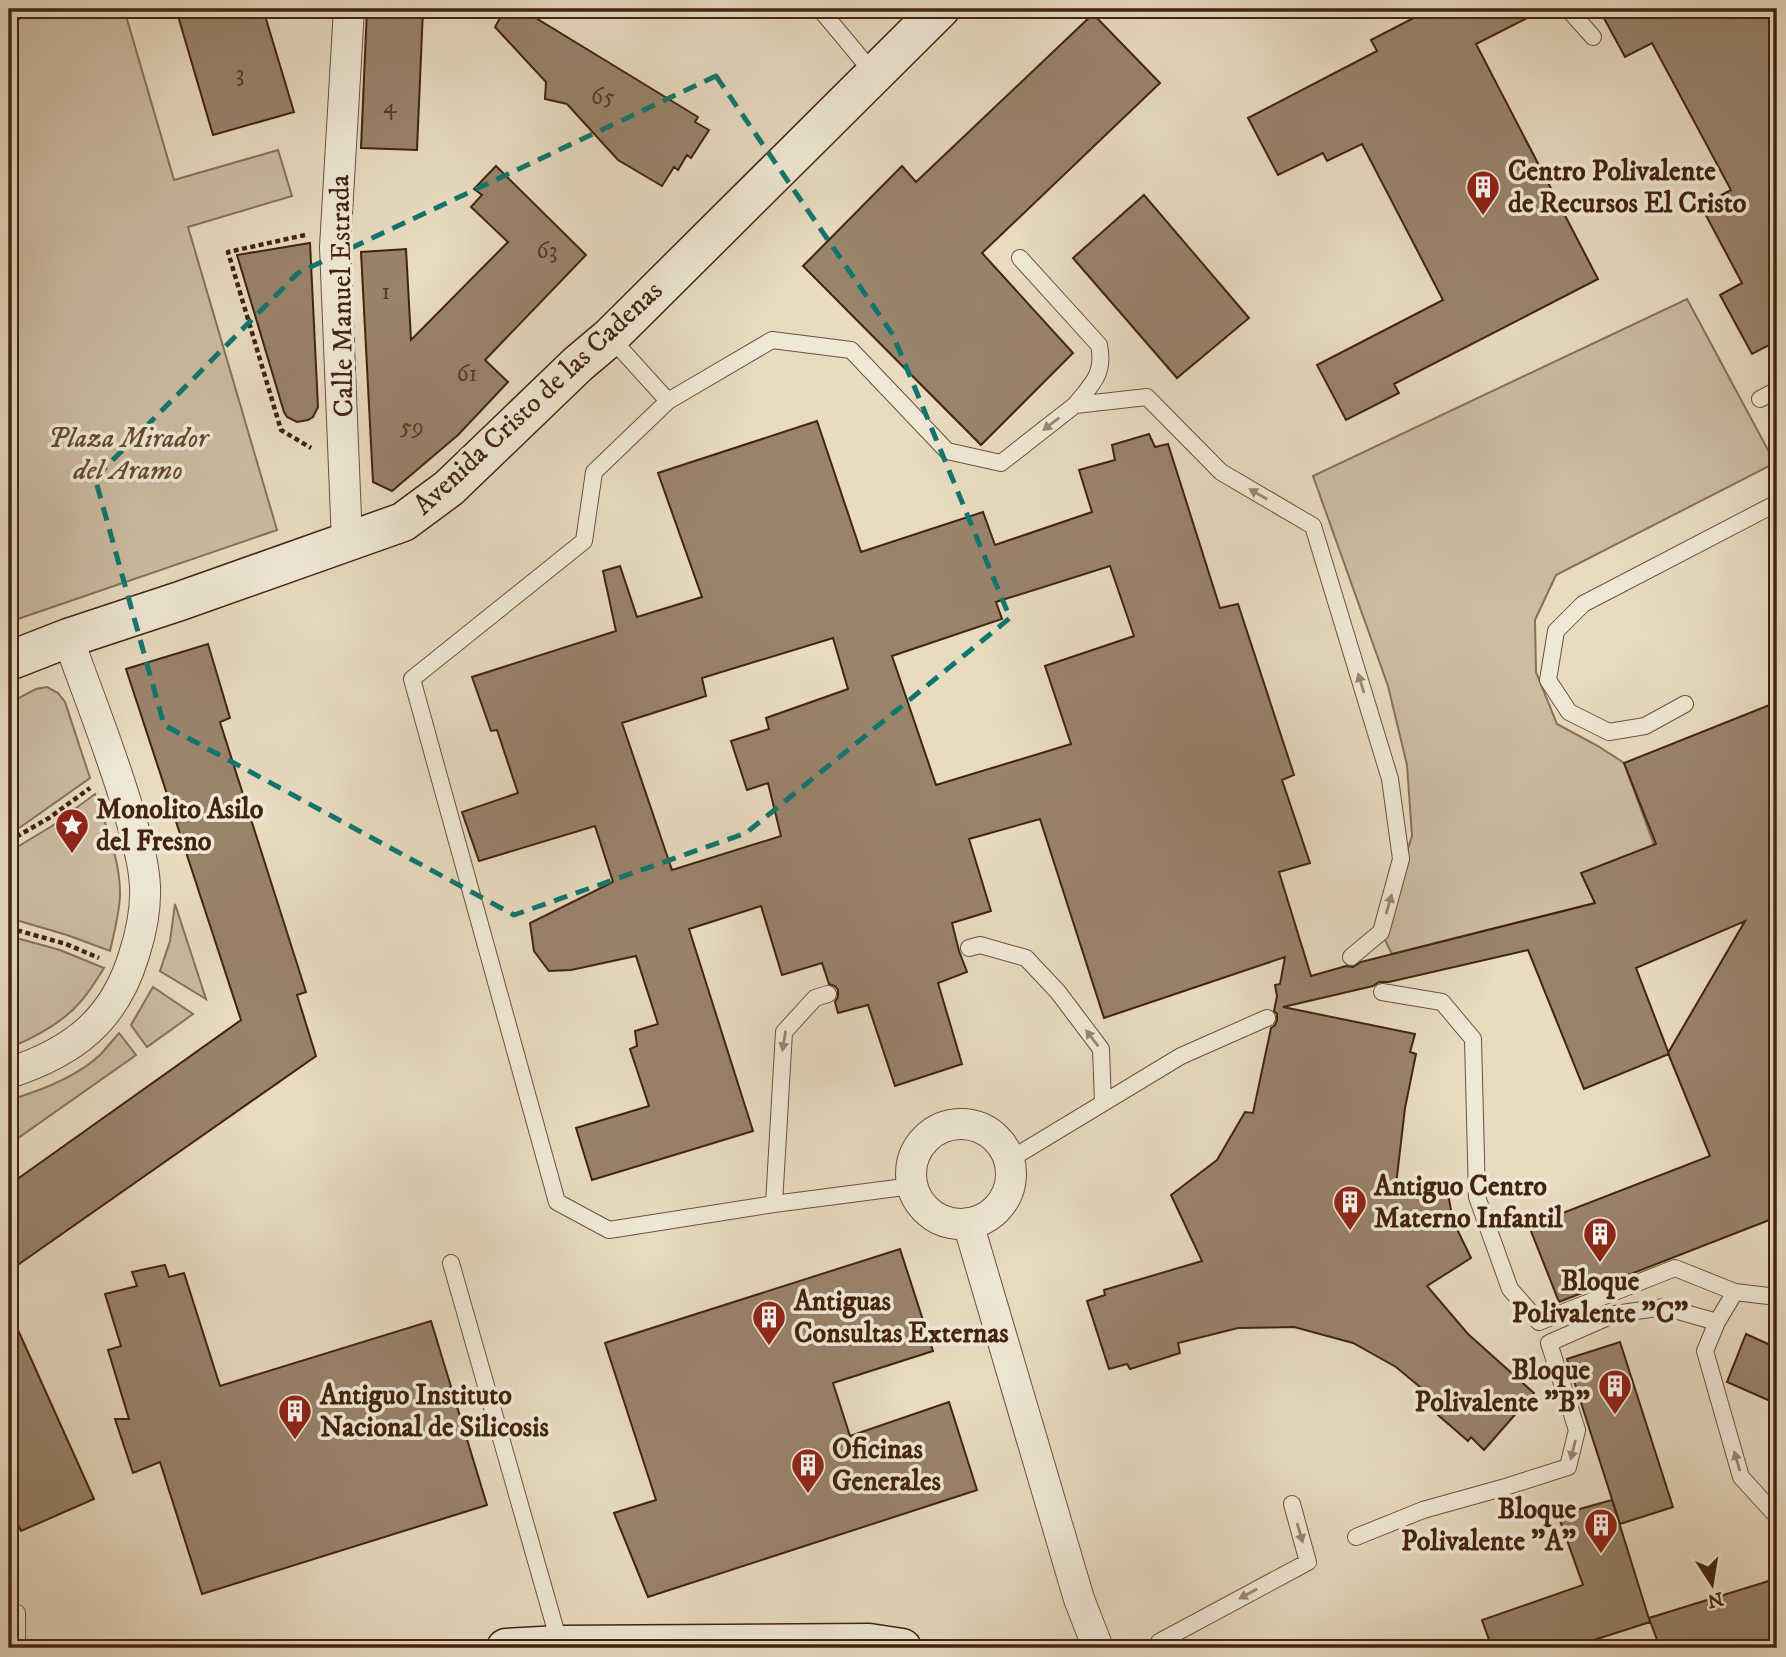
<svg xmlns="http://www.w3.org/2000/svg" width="1786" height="1657" viewBox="0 0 1786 1657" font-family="'IM FELL DW Pica',serif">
<rect width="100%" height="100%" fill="#e7dbc0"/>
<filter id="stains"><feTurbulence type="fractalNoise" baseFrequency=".00286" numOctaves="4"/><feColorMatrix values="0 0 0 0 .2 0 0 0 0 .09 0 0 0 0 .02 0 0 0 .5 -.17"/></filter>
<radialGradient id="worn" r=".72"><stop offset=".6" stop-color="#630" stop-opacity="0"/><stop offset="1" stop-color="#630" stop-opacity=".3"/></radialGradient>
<path fill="#cbbca2" stroke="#887058" stroke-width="2" d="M28,9h96l50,171 104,-30 14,46 -104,31 89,303 -268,92v-591z
M1687,299l88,164 -219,112 -21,45 1,52 21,52 41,22 26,17 30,82 -72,29 13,29 -203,51 -11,-22 31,-96 -5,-71 -19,-79 -75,-210z
M47,687l11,6 7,9 25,76 -68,48 -13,8v-131l27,-14z
M95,794c11,32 26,68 25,102 -1,19 -6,37 -10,55l-43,-16 -58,-17v-66l43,-26z
M175,904l31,95 -46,-28 10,-30z
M9,936l51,14 44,18c-7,11 -14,23 -22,32 -19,23 -46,37 -73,48z
M153,987l40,27 -46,33 -16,-22z
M119,1033l17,22 -125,88 -2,-1v-42c31,-9 68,-23 92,-46 6,-7 12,-14 18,-21z"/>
<path fill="#99836b" stroke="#44230e" stroke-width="2" fill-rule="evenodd" d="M176,9h87l31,103 -81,23z
M367,9h56l-6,141 -56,-2z
M505,9h16l177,108 -3,5 14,8 -18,28 -4,-3 -9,15 -4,-3 -12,19 -44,-26 -51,-56 -22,-5 1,-17 -51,-55z
M1431,9h114l-69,35 122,235 -204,105 5,9 -53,27 -29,-55 126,-65 -81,-156 -35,17 -4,-8 -45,22 -30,-57 129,-67 -6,-11z
M1599,9h178v332l-25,13 -32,-59 22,-12 -41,-77 30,-16 -79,-147 -27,14z
M1093,14l67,69 -178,170 91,100 -92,92 -178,-179 99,-100 14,16z
M496,166l90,89 -101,105 23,22 -50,53 -66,56 -19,-9 -12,-230 45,-3 5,91 97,-98 -37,-35 11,-12 -8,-6z
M1144,195l105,123 -72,60 -104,-120z
M310,243l8,164 -5,10 -5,3 -11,2 -10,-5 -3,-5 -47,-157z
M817,421l44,131 122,-40 12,33 97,-33 -13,-42 36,-10 -3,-15 37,-11 6,13 13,-3 52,164 18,-4 56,171 -12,5 28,83 -31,9 32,104 35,-10 7,1 8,-5 234,-59 -14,-30 75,-29 -32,-81 153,-61v515l-218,85 -30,-76 181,-70 -42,-103 77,-132 -109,47 33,86 -85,35 -56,-139 -139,32h-10l-6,4 -90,21 132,27 -5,18 6,2 -11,54 -9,77 50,-2 7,38 18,37 -44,28 41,48 66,59 -50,57 -13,-13 -3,4 -52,-45 4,-9 -24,-20 -43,-24 -59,-16 -56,1 -60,15 2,10 -50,16 -3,-5 -18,5 -22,-68 18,-6 -1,-5 98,-29 -31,-66 46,-35 28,-48 8,1 18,-85 4,-3 2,-5v-6l-3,-3 3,-15 -2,-11 5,-1 5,-27 -181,61 -64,-199 -71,20 22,72 -39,12 7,28 8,21 -29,11 24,81 -67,22 -27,-81 -30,8 -3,-11 3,-5v-7l-3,-4 -6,-2 -7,-21 -40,12 -21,-69 -72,23 64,202 -161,49 -16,-52 73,-22 -19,-57 7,-3 -2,-15 23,-7 -22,-68 -65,14 -22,1 -15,-20 -4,-28 83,-41 -18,-56 -116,35 -17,-49 56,-19 -21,-63 -6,1 -19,-54 144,-46 -13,-60 17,-5 17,51 65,-20 -44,-124zM1110,566l24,70 -89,30 26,78 -135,41 -44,-129 110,-37 -6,-17zM833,638l15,51 -82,29 3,11 -38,12 16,49 21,-7 13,53 -109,34 -50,-147 84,-27 -4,-18z
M208,644l22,74 -10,4 86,270 -9,3 19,61 -307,215v-86l232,-165 -115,-351z
M900,1249l33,102 -100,32 17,53 99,-34 28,88 -329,107 -34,-84 42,-13 -51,-157z
M165,1265l4,12 15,-4 36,113 211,-65 56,184 -285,89 -42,-132 -27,11 -18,-54h14l-21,-69 13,-4 -16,-52 32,-8 -5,-14z
M9,1310l85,189 -73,32 -12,-28z
M1746,1334l31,14v56l-50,-22z
M1620,1342l53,165 -53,17 -53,-165z
M1612,1500l38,122 -81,26h-77l-10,-28 101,-35 -25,-70z
M1772,1580l5,16v52h-117l-11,-30z"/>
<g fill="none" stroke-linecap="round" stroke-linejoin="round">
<g stroke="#6d513a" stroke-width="18">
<path id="lane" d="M820,9l54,65
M1568,9l25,28
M1020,258l79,87c6,29 -7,39 -24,60
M610,337l58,64 -74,71 -10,69 -172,138 145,523 52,28 165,-26 138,-18
M1760,399l17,-9
M668,401l104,-61 79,10 96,101 54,12 74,-58 72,-8 74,75 92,54 77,253 11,80 -20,73 -30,25
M1685,704l-40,22 -36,6 -40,-20 -21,-32 8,-49 27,-27 194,-101
M969,948l11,-3 46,13 32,34 43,57 2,54
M1382,992l60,10 31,37 4,158 33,92 29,33 136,-54 60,24
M1009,1160l172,-104 86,-38
M774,1204l10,-172 31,-34 13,-4
M451,1263l109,382
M1777,1297l-42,-5 -18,30 -12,29 36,126 32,35 4,2
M1356,1537l67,-27 79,-22 66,-21 9,-37 -28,-87 66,-29 49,-7 53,15
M17,1613v35
M1163,1648l-4,-6 149,-80 -16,-58"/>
</g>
<g stroke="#6d513a" stroke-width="32">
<path id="street" d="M347,542l-12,-295 14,-238
M9,1073c64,-21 105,-52 125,-118 7,-22 12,-45 11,-68 -1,-26 -10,-53 -17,-78 -17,-58 -40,-114 -60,-171
M911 1174a50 50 0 1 1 100 0a50 50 0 1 1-100 0Z
M968,1223l111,376 19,49"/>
</g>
<g stroke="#44230e" stroke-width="41">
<path id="secondary" d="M9,661l59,-23 112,-37 223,-79 46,-34 129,-124 32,-27 330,-328
M506,1648l54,-3 309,-2 33,5"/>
</g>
<path stroke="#44230e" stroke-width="4.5" stroke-dasharray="5 3.5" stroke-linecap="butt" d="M305,235l-77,17 53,178 30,18
M9,841l40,-23 41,-30
M9,928l57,16 33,14"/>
<use href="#lane" stroke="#efe8d6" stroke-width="16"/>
<use href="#street" stroke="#efe8d6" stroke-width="30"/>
<use href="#secondary" stroke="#efe8d6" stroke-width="38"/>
</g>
<defs><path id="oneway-solid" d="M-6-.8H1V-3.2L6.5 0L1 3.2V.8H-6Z" transform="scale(1.75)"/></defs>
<g fill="#9a8672">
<use href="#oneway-solid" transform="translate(1051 424) rotate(142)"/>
<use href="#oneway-solid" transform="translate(1258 494) rotate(-150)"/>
<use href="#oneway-solid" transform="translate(1361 683) rotate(-107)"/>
<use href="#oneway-solid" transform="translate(1389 904) rotate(-74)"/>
<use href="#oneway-solid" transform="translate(1092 1038) rotate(-127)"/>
<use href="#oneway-solid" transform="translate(784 1041) rotate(99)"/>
<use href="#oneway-solid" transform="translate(1573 1450) rotate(104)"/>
<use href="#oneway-solid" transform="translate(1737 1461) rotate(-106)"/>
<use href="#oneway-solid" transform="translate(1300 1533) rotate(74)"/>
<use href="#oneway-solid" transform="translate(1248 1594) rotate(152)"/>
</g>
<path fill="none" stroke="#0f766e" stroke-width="5" stroke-dasharray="14 9" stroke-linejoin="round" d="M716,76l177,259 117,283 -264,215 -232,82 -350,-190 -69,-247 203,-205z"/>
<defs>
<g id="building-pin" transform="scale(1.75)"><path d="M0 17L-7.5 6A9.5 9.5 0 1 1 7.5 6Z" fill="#8f2418" stroke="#efe8d6"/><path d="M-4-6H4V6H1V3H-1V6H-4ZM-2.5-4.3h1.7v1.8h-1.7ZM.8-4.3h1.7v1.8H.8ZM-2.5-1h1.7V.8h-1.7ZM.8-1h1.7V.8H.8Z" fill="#fff"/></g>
<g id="sight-pin" transform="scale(1.75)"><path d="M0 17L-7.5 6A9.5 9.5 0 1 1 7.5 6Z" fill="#8f2418" stroke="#efe8d6"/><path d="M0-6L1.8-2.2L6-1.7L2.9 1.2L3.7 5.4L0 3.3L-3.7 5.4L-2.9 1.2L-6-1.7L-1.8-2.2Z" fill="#fff"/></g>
</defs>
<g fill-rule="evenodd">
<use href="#building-pin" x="1483" y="187"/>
<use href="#sight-pin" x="72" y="825"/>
<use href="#building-pin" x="1350" y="1202"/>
<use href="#building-pin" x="1600" y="1234"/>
<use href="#building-pin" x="769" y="1317"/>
<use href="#building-pin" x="1615" y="1386"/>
<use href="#building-pin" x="295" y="1411"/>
<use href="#building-pin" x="808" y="1465"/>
<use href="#building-pin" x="1601" y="1525"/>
</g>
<g text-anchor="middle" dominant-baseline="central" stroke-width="7" stroke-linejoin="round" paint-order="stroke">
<g font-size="24" fill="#593b25">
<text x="240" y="74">3</text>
<text x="603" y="97">65</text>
<text x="390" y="106">4</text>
<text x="547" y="251">63</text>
<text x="386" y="292">1</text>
<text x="467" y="374">61</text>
<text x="412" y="427">59</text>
</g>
<g font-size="28" font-weight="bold" fill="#44230e" stroke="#efe8d6" text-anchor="start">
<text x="1508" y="171">Centro Polivalente<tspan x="1508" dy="32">de Recursos El Cristo</tspan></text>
<text x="96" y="809">Monolito Asilo<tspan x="96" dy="32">del Fresno</tspan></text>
<text x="1374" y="1186">Antiguo Centro<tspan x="1374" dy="32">Materno Infantil</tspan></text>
<text x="1600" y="1281" text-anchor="middle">Bloque<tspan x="1600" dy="32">Polivalente "C"</tspan></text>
<text x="794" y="1301">Antiguas<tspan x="794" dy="32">Consultas Externas</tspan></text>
<text x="1590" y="1370" text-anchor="end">Bloque<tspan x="1590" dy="32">Polivalente "B"</tspan></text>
<text x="320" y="1395">Antiguo Instituto<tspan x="320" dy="32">Nacional de Silicosis</tspan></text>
<text x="832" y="1449">Oficinas<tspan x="832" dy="32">Generales</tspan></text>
<text x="1576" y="1509" text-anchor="end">Bloque<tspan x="1576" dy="32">Polivalente "A"</tspan></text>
</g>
<g font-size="28" fill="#44230e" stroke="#efe8d6">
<text transform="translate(342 296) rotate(-91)">Calle Manuel Estrada</text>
<text transform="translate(538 398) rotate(-43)">Avenida Cristo de las Cadenas</text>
</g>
<g font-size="28" font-style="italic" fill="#664933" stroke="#efe8d6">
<text x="128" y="438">Plaza Mirador<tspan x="128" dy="32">del Aramo</tspan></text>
</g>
</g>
<rect width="1786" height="1657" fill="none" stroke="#e7dbc0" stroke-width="35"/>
<rect x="10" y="10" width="1765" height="1636" fill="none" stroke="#44230e" stroke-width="3.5"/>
<rect x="18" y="18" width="1751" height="1622" fill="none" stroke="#44230e" stroke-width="2"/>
<g transform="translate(1712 1584) rotate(168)" stroke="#efe8d6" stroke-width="5" paint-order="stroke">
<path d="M0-5L12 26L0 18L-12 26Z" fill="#44230e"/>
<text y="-10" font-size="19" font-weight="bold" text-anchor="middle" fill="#44230e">N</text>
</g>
<rect width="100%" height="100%" filter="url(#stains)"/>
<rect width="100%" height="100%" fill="url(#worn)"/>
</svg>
